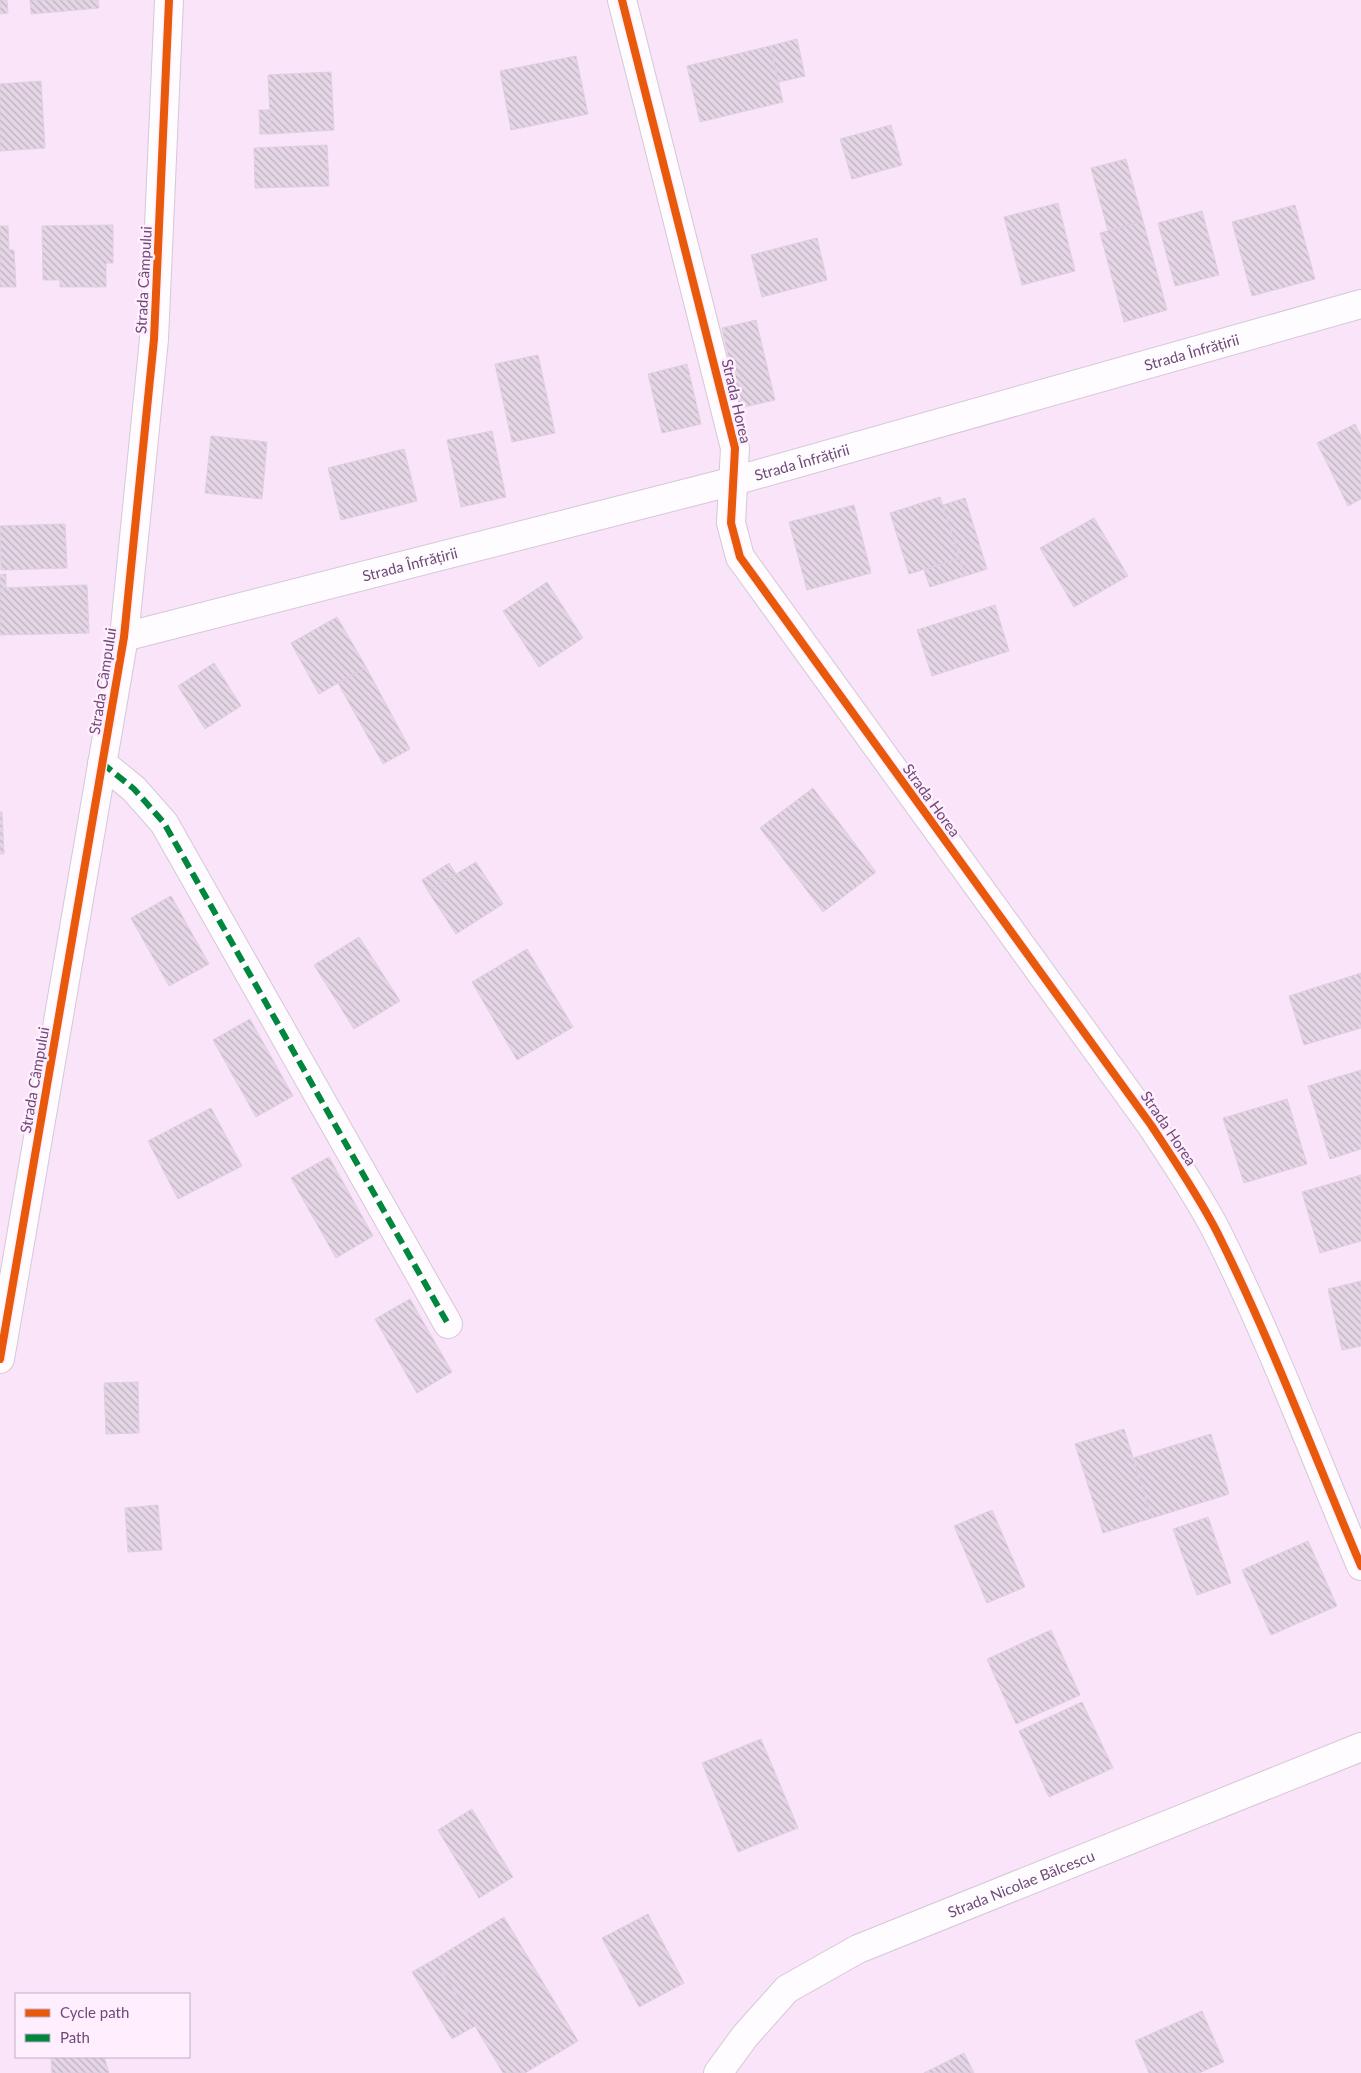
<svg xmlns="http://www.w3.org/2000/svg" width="1361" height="2073" viewBox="0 0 1361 2073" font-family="Lato,sans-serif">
<defs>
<pattern id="building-back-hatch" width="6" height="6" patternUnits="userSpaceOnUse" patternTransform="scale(1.25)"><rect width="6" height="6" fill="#e5d6e6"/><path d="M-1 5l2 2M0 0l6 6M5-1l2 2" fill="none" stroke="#beb0bf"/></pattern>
</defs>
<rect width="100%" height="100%" fill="#f8edf8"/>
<path fill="#f9e4f9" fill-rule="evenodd" d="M0,0h1361v2073h-1361zM16,1994h173v63h-173z"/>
<path fill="url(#building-back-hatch)" stroke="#dfcfe1" d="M0,0h7l1,13 -8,1z
M30,0h68l1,8 -68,6z
M797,39l8,37 -26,6 -9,-36z
M770,46l13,56 -83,20 -13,-56z
M576,56l12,58 -77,16 -11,-59z
M331,72l3,58 -63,4 -3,-59z
M41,81l4,67 -45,3v-67z
M259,110h11l1,24h-11z
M891,125l11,40 -50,14 -12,-40z
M327,145l2,41 -74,2 -1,-40z
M1126,159l17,62 -35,10 -17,-63z
M1058,203l17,68 -53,14 -18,-68z
M1295,205l20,74 -63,17 -20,-74z
M1202,211l17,64 -44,11 -17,-63z
M1143,221l24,89 -43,12 -24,-89z
M113,225v38h-7v24h-46v-7h-17l-1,-54z
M0,226h8l1,24h5l2,37h-16z
M817,238l10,42 -65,17 -11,-42z
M756,320l19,80 -35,8 -18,-80z
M538,355l17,78 -43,9 -17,-78z
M687,364l14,60 -39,9 -14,-59z
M1355,424l6,12v63l-13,7 -31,-63z
M492,431l14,66 -45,10 -14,-67z
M211,436l56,6 -5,57 -57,-6z
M404,449l13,52 -76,19 -13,-52z
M940,497l20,61 -51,16 -19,-61z
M965,498l22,71 -22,7 -22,-71z
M854,505l17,68 -64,17 -18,-68z
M1094,518l34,58 -54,31 -34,-59z
M65,524l2,44 -66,2 -1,-44z
M960,558l5,18 -35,11 -6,-17z
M6,574v14h-6v-13z
M547,582l36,56 -44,29 -36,-56z
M87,585l2,48 -89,2v-47z
M995,605l14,46 -77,25 -15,-46z
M337,617l29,50 -47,27 -28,-51z
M214,663l27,43 -36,23 -27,-43z
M366,667l44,82 -27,15 -45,-81z
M813,788l63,84 -53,40 -63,-84z
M0,812h2l2,42h-4z
M476,862l27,42 -47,30 -28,-43z
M449,863l7,11 -28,17 -6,-11z
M171,896l38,68 -40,22 -38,-68z
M359,937l41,64 -46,28 -40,-64z
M527,949l46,78 -56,33 -45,-78z
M1361,973v55l-57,17 -15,-49z
M250,1019l43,77 -37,21 -43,-77z
M1361,1070v79l-31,10 -22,-73z
M1287,1099l20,65 -63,19 -21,-65z
M211,1108l31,58 -64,33 -30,-58z
M329,1157l44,79 -37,22 -45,-80z
M1361,1175v66l-41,12 -18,-61z
M1361,1281v65l-19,4 -14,-61z
M410,1299l42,73 -35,21 -42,-74z
M138,1382l1,51 -33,1 -2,-51z
M1124,1429l28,89 -49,15 -28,-89z
M1211,1434l18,60 -77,24 -19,-60z
M158,1505l4,45 -34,2 -3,-44z
M992,1510l33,77 -38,16 -33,-77z
M1208,1517l23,66 -34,12 -24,-66z
M1308,1541l29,65 -66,29 -29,-65z
M1051,1630l29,65 -64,29 -29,-65z
M1082,1702l31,66 -64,29 -30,-66z
M761,1739l37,89 -60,24 -36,-89z
M472,1809l41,68 -34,21 -41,-68z
M648,1914l36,69 -45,24 -37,-69z
M504,1917l74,124 -53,32h-22l-68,-114z
M435,1959l40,67 -23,13 -40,-67z
M1202,2011l22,51 -25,11h-50l-14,-32z
M964,2053l10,20h-50z
M51,2057h53l5,16h-57z"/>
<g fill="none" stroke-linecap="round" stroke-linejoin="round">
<g stroke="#d5c8d7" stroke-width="30">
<g id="minor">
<path d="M622,0l113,448 -4,75 9,34 411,568c23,35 47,70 66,107 54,108 97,223 144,334"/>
<path id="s1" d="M124,637l610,-156 627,-177"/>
<path d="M102,763l32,26 30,34 284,501"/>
<path d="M0,1359l124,-722 30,-298 15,-339"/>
<path id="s2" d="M718,2073l27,-37 42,-47 71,-40 503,-202"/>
</g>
</g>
<use href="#minor" stroke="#fefcfe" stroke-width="28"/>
<path stroke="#00873e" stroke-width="6" stroke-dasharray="12 6" stroke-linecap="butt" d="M102,763l32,26 30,34 284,501"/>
<g stroke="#ffeffe" stroke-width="11">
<path id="cycleway" d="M622,0l113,448 -4,75 9,34 411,568c23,35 47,70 66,107 54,108 97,223 144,334
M0,1359l124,-722 30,-298 15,-339"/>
</g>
<use href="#cycleway" stroke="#e8590c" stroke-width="8"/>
</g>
<g text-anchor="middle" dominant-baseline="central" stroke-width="5" stroke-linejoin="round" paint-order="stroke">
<g font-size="15" fill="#6f4a79" stroke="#ffeffe">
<text transform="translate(143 280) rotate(-87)">Strada Câmpului</text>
<text stroke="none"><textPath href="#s1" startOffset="1105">Strada Înfrățirii</textPath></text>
<text transform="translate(737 401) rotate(77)">Strada Horea</text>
<text stroke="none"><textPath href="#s1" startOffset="700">Strada Înfrățirii</textPath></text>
<text stroke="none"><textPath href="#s1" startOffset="295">Strada Înfrățirii</textPath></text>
<text transform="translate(102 681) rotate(-81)">Strada Câmpului</text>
<text transform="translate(932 800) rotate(54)">Strada Horea</text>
<text transform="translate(34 1080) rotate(-80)">Strada Câmpului</text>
<text transform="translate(1169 1128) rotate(56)">Strada Horea</text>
<text stroke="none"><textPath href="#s2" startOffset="366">Strada Nicolae Bălcescu</textPath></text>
</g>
</g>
<rect x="15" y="1993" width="175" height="65" fill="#ffeffe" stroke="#c5adc9"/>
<rect x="25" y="2009" width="25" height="8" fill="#e8590c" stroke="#c5adc9"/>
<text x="60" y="2018" font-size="15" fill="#6f4a79">Cycle path</text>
<rect x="25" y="2034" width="25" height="8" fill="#00873e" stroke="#c5adc9"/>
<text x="60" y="2043" font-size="15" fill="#6f4a79">Path</text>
</svg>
